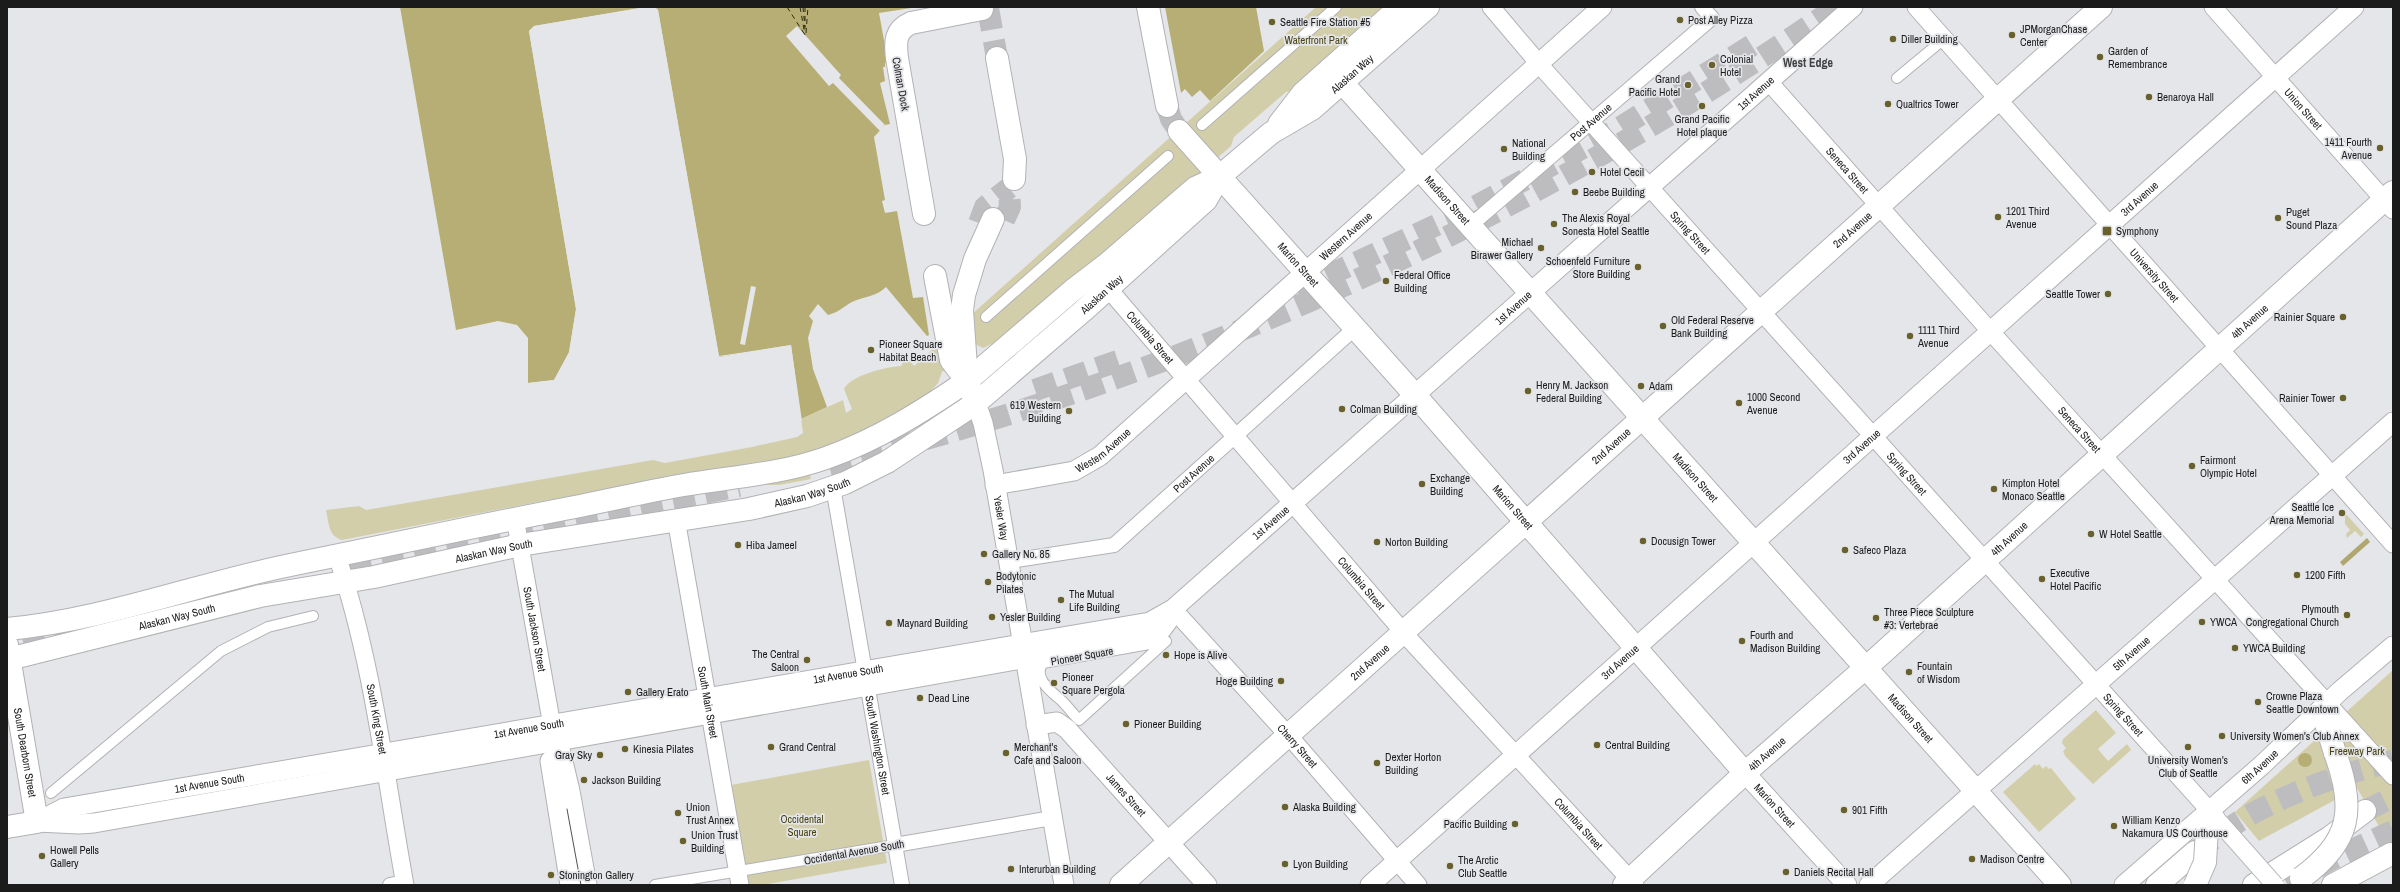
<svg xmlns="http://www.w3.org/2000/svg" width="2400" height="892" viewBox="0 0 2400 892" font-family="'Archivo Narrow',sans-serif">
<rect width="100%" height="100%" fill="#e5e6e9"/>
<path fill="#d3ceaa" d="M1316,7h68l-89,83 -9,2 -52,45 -3,9 -122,108 -26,14 -87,74 -13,6 -8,-4 -33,28 -4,11 -10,11 -25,17 -59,31 -58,17 -249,43 -195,38c-14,-4 -13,-17 -16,-30l33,-4 7,4 287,-50 12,3 87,-16 45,-10 6,-4 -2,-14 42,-19 3,13 6,-4 -8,-20c7,-14 42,-22 57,-23l3,-5h6l4,5z
M809,471l2,8 -32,6h-14v-4z
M2345,513l19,21 -3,3 -6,-6 -8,7 -1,-4 4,-4 -5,-6z
M2393,670v181l-36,-63 -98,53 -24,-29z
M2096,710l20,23 -18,16 10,12 19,-17 4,6 -38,34 -28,-28 -2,-5 3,-3 -4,-5 1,-4z
M869,760l18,103 -125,22h-13l-18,-100z
M2035,764l1,2 3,-2 4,5 3,-3 3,3 2,-1 25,31 -37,33 -36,-40z"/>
<path fill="#afa76d" d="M2367,538l3,4 -27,24 -3,-4z"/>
<path fill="#b6ae74" d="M400,7h245l-111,19 -5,5 47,278 -7,44 -15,27 -26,3v-45l-11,-13 -19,-4 -42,9z
M655,7h263l-39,6 9,49 -3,1v4h-2l2,14 -5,2 10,41 -5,1 -11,12 11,63 -3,1 3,12 12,-2 16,87 10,-1 6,38 -2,1 -41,-49c-10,10 -21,9 -34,15 -9,5 -13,10 -24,13l-10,-11 -9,12 4,5 -5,17 5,31 14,38 -26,12 -10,-74 -72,12 -61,-347z
M1165,7h91l8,44 -54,50 -10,-11 -8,7 -7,-8 -4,4z
M2298 760a7 7 0 1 1 14 0a7 7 0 1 1-14 0Z"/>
<path fill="#e5e6e9" d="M647,7l-112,21 -4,3 47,278 -7,44 -15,28 -28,3v-1l26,-3 15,-28 7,-43 -47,-278 5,-5z
M653,7l5,3 61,346 72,-11 11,76 -3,-2 -10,-72 -71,10 -62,-346z
M797,26l44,49 -2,3 46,47 -5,6 -47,-48 -4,3 -43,-50z
M751,286l5,1 -11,58 -5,-1z"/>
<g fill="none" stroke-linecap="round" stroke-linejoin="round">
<path stroke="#2f2c10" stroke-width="1" stroke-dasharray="5 4" stroke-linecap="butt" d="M787,7l18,28
M800,7l5,28
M803,7l2,22
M805,7v20
M806,33l2,-26"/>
<path stroke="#bdbdc0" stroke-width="22" stroke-dasharray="22 11" stroke-linecap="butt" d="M1167,106l4,13 8,12"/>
<path stroke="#bdbdc0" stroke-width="22" stroke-dasharray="22 11" stroke-linecap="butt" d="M988,8l9,50
M1004,220l6,-13 -1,-19
M979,223l6,-16 24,-19"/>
<path stroke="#bdbdc0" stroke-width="22" stroke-dasharray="22 11" stroke-linecap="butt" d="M1297,290l172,-80 147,-80 141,-88
M1035,390l83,-29
M829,465c362,-90 701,-247 1008,-458
M349,564l390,-78
M24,645l84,-25
M2365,811l28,-14
M2195,852c23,-16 46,-34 72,-46 40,-20 83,-34 126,-45
M2288,885l42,-25 63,-29"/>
<g stroke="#b2b2b5" stroke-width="12">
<path id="pedestrian" d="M1897,78l47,-39
M1202,125l134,-118
M986,317l182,-161
M1166,641l-87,79c-6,-6 -11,-13 -17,-19 -9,-8 -31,-24 -19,-38z
M51,793l170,-142 47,-24 45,-11
M655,885l240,-40"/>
</g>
<g stroke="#b2b2b5" stroke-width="16">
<g id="minor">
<path id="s1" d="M1471,225l241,-207 -10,-11"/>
<path id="s2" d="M833,487l69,398"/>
<path id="s3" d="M1009,565l7,-5 98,-15 240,-216"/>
<path d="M895,845l157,-27"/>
<path d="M390,885l14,-3"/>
</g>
</g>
<g stroke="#b2b2b5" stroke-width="19">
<g id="tertiary">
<path id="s4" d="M1491,7l55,65 671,747"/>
<path id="s5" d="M1916,7l477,537"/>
<path id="s6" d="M2213,7l180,203"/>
<path id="s7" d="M1769,82l222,250 402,444"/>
<path id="s8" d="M1100,279l311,362 224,244"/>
<path id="s9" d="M515,518l39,219"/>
<path id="s10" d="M676,519l64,366"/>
<path id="s11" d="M337,556c36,106 48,219 68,329"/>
<path id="s12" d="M1173,609l123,135 122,141"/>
</g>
</g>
<g stroke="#b2b2b5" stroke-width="21">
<g id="secondary">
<path id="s13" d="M976,403l7,20 10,47 71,415"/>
<path id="s14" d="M995,485l79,-14 26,-15 502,-449"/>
<path id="s15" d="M1036,725l21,-3 10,7 140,156"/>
<path d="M555,740l6,13 9,38 17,94"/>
<path d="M550,761l20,124"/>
<path id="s16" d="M1745,773l102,112"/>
<path id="s17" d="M37,822l27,-14 1086,-186 23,-13 680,-602"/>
<path d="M37,822l42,2 15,-1 944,-167 114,-21 10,-6 8,-11"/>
<path id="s18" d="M1370,885l984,-878"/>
<path id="s19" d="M1869,885l524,-463"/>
<path id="s20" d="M2124,885l138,-120 78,-74 53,-45"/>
</g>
</g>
<g stroke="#b2b2b5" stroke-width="24">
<g id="primary">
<path d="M1148,7l19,99"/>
<path id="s21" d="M1330,69l730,816"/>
<path d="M1279,124l24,-31 97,-86"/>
<path id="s22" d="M1179,131l236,264 330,378"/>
<path id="s23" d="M967,381l106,-91 34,-26 88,-76 24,-11 52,-44 41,-24 116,-102"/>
<path id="s24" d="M976,403l107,-92 123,-111 13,-23"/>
<path id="s25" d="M7,645l30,177 -30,5"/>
<path id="s26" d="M1121,885l980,-878"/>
<path id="s27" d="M1624,885l121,-112 133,-116 515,-465"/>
</g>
</g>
<g stroke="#b2b2b5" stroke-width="24">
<g id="trunk">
<path d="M997,58l18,101 -1,20"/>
<path d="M924,214l-27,-156c-2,-16 -2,-28 14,-35l71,-14"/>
<path d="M967,381l-5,-71 2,-15 11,-36 18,-40"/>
<path d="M7,629c98,-9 192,-46 288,-65 95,-19 190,-40 285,-58 35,-7 69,-15 104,-21 47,-8 97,-11 142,-27 51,-18 97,-47 141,-77"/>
<path id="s28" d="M9,659l251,-63 114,-19 146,-32 229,-36 58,-13 38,-13 42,-21 89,-59 -9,-22 -16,-21 -16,-84"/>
</g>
</g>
<g stroke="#b2b2b5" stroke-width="24">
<path id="motorway" d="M7,660l2,-1
M2328,703l-3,17 10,33
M2207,829l2,-19
M2157,885l38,-33
M2254,885l75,-47 36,-27
M2333,885l58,-31"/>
</g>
<use href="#pedestrian" stroke="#fff" stroke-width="10"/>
<use href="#minor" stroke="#fff" stroke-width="14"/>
<use href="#tertiary" stroke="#fff" stroke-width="17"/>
<use href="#secondary" stroke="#fff" stroke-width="19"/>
<use href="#primary" stroke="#fff" stroke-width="22"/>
<use href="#trunk" stroke="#fff" stroke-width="22"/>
<use href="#motorway" stroke="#fff" stroke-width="22"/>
<path stroke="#515153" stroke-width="1" d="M567,809l14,76"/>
<g stroke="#b2b2b5" stroke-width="19" stroke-linecap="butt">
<path id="tertiary-bridge" d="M2221,824l54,61"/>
</g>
<g stroke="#b2b2b5" stroke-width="24" stroke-linecap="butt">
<path id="motorway-bridge" d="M2301,878c50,-36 55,-69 34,-125
M2195,885l10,-23 2,-33"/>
</g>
<use href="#tertiary-bridge" stroke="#fff" stroke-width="17"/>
<use href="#motorway-bridge" stroke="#fff" stroke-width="22"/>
</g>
<g fill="#68612e" stroke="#e5e6e9" stroke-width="1.5">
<circle cx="1680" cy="20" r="4"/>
<circle cx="1272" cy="22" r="4"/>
<circle cx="2012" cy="35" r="4"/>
<circle cx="1893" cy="39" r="4"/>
<circle cx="2100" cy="57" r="4"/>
<circle cx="1712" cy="65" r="4"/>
<circle cx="1688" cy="85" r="4"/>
<circle cx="2149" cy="97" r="4"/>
<circle cx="1888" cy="104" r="4"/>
<circle cx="1702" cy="106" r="4"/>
<circle cx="2380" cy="148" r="4"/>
<circle cx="1504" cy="149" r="4"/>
<circle cx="1592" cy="172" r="4"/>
<circle cx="1575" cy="192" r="4"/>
<circle cx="1998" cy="217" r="4"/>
<circle cx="2278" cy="218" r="4"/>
<circle cx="1554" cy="224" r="4"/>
<rect x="2102" y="226" width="10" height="10" rx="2"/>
<circle cx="1541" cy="248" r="4"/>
<circle cx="1638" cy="267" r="4"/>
<circle cx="1386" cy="281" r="4"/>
<circle cx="2108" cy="294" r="4"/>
<circle cx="2343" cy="317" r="4"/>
<circle cx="1663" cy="326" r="4"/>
<circle cx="1910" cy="336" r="4"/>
<circle cx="871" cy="350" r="4"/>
<circle cx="1641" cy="386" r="4"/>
<circle cx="1528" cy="391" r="4"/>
<circle cx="2343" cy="398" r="4"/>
<circle cx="1739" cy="403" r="4"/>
<circle cx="1342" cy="409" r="4"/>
<circle cx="1069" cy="411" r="4"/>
<circle cx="2192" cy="466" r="4"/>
<circle cx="1422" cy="484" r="4"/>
<circle cx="1994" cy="489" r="4"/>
<circle cx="2342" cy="513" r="4"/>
<circle cx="2091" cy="534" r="4"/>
<circle cx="1643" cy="541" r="4"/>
<circle cx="1377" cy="542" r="4"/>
<circle cx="738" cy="545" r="4"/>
<circle cx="1845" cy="550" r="4"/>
<circle cx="984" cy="554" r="4"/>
<circle cx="2297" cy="575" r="4"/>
<circle cx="2042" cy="579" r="4"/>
<circle cx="988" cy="582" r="4"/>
<circle cx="1061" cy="600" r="4"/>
<circle cx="2347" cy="615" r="4"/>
<circle cx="992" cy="617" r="4"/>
<circle cx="1876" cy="618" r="4"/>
<circle cx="2202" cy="622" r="4"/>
<circle cx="889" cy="623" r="4"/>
<circle cx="1742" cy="641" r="4"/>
<circle cx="2235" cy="648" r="4"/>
<circle cx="1166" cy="655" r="4"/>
<circle cx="807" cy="660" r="4"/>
<circle cx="1909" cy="672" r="4"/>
<circle cx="1281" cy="681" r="4"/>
<circle cx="1054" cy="683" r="4"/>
<circle cx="628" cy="692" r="4"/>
<circle cx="920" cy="698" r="4"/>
<circle cx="2258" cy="702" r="4"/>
<circle cx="1126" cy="724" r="4"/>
<circle cx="2222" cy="736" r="4"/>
<circle cx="1597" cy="745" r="4"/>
<circle cx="771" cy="747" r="4"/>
<circle cx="2188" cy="747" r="4"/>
<circle cx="625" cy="749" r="4"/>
<circle cx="1006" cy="753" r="4"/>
<circle cx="600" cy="755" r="4"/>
<circle cx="1377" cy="763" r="4"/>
<circle cx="584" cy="780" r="4"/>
<circle cx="1285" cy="807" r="4"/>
<circle cx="1844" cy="810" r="4"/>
<circle cx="678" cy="813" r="4"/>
<circle cx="1515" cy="824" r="4"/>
<circle cx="2114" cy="826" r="4"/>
<circle cx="683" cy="841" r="4"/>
<circle cx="42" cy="856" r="4"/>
<circle cx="1972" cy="859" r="4"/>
<circle cx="1285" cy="864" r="4"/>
<circle cx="1450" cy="866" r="4"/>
<circle cx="1011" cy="869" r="4"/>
<circle cx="1786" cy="872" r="4"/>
<circle cx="551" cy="875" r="4"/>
</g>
<g text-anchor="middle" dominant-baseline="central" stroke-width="3.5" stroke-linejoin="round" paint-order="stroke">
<g font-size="11" fill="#1b1b1c" stroke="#e5e6e9" text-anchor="start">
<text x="1688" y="20">Post Alley Pizza</text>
<text x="1280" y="22">Seattle Fire Station #5</text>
<text x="2020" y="29">JPMorganChase<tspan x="2020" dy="13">Center</tspan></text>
<text x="1901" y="39">Diller Building</text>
<text x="2108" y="51">Garden of<tspan x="2108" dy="13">Remembrance</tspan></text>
<text x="1720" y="59">Colonial<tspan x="1720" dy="13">Hotel</tspan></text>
<text x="1680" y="79" text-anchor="end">Grand<tspan x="1680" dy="13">Pacific Hotel</tspan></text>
<text x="2157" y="97">Benaroya Hall</text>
<text x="1896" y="104">Qualtrics Tower</text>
<text x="1702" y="119" text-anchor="middle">Grand Pacific<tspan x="1702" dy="13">Hotel plaque</tspan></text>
<text x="2372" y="142" text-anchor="end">1411 Fourth<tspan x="2372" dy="13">Avenue</tspan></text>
<text x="1512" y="143">National<tspan x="1512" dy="13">Building</tspan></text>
<text x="1600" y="172">Hotel Cecil</text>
<text x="1583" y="192">Beebe Building</text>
<text x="2006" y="211">1201 Third<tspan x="2006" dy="13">Avenue</tspan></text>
<text x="2286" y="212">Puget<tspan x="2286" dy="13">Sound Plaza</tspan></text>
<text x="1562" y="218">The Alexis Royal<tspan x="1562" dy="13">Sonesta Hotel Seattle</tspan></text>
<text x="2116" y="231">Symphony</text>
<text x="1533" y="242" text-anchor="end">Michael<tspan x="1533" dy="13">Birawer Gallery</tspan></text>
<text x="1630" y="261" text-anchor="end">Schoenfeld Furniture<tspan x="1630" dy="13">Store Building</tspan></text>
<text x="1394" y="275">Federal Office<tspan x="1394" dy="13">Building</tspan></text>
<text x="2100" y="294" text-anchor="end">Seattle Tower</text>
<text x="2335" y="317" text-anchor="end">Rainier Square</text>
<text x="1671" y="320">Old Federal Reserve<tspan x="1671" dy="13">Bank Building</tspan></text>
<text x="1918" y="330">1111 Third<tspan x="1918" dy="13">Avenue</tspan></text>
<text x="879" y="344">Pioneer Square<tspan x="879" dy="13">Habitat Beach</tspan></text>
<text x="1536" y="385">Henry M. Jackson<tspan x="1536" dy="13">Federal Building</tspan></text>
<text x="1649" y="386">Adam</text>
<text x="1747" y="397">1000 Second<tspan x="1747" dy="13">Avenue</tspan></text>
<text x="2335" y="398" text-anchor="end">Rainier Tower</text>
<text x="1061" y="405" text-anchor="end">619 Western<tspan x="1061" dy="13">Building</tspan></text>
<text x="1350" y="409">Colman Building</text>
<text x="2200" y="460">Fairmont<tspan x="2200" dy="13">Olympic Hotel</tspan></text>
<text x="1430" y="478">Exchange<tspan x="1430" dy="13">Building</tspan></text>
<text x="2002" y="483">Kimpton Hotel<tspan x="2002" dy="13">Monaco Seattle</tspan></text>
<text x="2334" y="507" text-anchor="end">Seattle Ice<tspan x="2334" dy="13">Arena Memorial</tspan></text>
<text x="2099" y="534">W Hotel Seattle</text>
<text x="1651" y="541">Docusign Tower</text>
<text x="1385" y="542">Norton Building</text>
<text x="746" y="545">Hiba Jameel</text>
<text x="1853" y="550">Safeco Plaza</text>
<text x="992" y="554">Gallery No. 85</text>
<text x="2050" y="573">Executive<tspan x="2050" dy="13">Hotel Pacific</tspan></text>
<text x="2305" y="575">1200 Fifth</text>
<text x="996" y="576">Bodytonic<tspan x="996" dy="13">Pilates</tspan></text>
<text x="1069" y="594">The Mutual<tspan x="1069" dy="13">Life Building</tspan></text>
<text x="2339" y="609" text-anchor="end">Plymouth<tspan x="2339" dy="13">Congregational Church</tspan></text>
<text x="1884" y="612">Three Piece Sculpture<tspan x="1884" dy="13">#3: Vertebrae</tspan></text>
<text x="1000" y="617">Yesler Building</text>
<text x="2210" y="622">YWCA</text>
<text x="897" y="623">Maynard Building</text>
<text x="1750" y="635">Fourth and<tspan x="1750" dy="13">Madison Building</tspan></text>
<text x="2243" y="648">YWCA Building</text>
<text x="799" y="654" text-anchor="end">The Central<tspan x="799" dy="13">Saloon</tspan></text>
<text x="1174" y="655">Hope is Alive</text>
<text x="1917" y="666">Fountain<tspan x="1917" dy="13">of Wisdom</tspan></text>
<text x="1062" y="677">Pioneer<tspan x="1062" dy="13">Square Pergola</tspan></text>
<text x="1273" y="681" text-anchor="end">Hoge Building</text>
<text x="636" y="692">Gallery Erato</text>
<text x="2266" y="696">Crowne Plaza<tspan x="2266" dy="13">Seattle Downtown</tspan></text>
<text x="928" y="698">Dead Line</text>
<text x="1134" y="724">Pioneer Building</text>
<text x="2230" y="736">University Women's Club Annex</text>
<text x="1605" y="745">Central Building</text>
<text x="779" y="747">Grand Central</text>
<text x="1014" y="747">Merchant's<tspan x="1014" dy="13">Cafe and Saloon</tspan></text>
<text x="633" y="749">Kinesia Pilates</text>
<text x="592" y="755" text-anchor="end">Gray Sky</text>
<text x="1385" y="757">Dexter Horton<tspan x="1385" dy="13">Building</tspan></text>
<text x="2188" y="760" text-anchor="middle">University Women's<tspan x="2188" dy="13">Club of Seattle</tspan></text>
<text x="592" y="780">Jackson Building</text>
<text x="686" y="807">Union<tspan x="686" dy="13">Trust Annex</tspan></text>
<text x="1293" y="807">Alaska Building</text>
<text x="1852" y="810">901 Fifth</text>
<text x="2122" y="820">William Kenzo<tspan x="2122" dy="13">Nakamura US Courthouse</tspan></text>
<text x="1507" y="824" text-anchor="end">Pacific Building</text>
<text x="691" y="835">Union Trust<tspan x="691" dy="13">Building</tspan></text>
<text x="50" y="850">Howell Pells<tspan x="50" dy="13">Gallery</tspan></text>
<text x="1980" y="859">Madison Centre</text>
<text x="1458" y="860">The Arctic<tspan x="1458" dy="13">Club Seattle</tspan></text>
<text x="1293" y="864">Lyon Building</text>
<text x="1019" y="869">Interurban Building</text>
<text x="1794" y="872">Daniels Recital Hall</text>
<text x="559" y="875">Stonington Gallery</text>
</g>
<g font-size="11" fill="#484213" stroke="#e5e6e9">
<text x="1316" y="40">Waterfront Park</text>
<text x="2357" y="751">Freeway Park</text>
<text x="802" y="819">Occidental<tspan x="802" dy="13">Square</tspan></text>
</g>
<g font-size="11" fill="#1b1b1c" stroke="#e5e6e9">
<text stroke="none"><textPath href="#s23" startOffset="494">Alaskan Way</textPath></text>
<text transform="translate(901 84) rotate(80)">Colman Dock</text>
<text stroke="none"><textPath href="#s17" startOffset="1937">1st Avenue</textPath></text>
<text stroke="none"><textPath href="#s6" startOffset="136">Union Street</textPath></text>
<text stroke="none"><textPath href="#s1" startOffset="158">Post Avenue</textPath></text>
<text stroke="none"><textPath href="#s7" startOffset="118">Seneca Street</textPath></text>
<text stroke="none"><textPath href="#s21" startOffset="176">Madison Street</textPath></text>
<text stroke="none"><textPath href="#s18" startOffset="1031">3rd Avenue</textPath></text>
<text stroke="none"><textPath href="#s26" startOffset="982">2nd Avenue</textPath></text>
<text stroke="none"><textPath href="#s4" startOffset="301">Spring Street</textPath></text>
<text stroke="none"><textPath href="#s14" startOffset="440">Western Avenue</textPath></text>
<text stroke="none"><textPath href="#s22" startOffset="179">Marion Street</textPath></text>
<text stroke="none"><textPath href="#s5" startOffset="359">University Street</textPath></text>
<text stroke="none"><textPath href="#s24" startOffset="166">Alaskan Way</textPath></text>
<text stroke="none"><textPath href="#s17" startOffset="1613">1st Avenue</textPath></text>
<text stroke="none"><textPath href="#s27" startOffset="842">4th Avenue</textPath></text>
<text stroke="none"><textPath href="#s8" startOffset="77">Columbia Street</textPath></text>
<text stroke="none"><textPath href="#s7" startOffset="466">Seneca Street</textPath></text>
<text stroke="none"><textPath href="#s26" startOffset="658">2nd Avenue</textPath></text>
<text stroke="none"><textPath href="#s18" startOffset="659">3rd Avenue</textPath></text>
<text stroke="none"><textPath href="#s14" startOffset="116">Western Avenue</textPath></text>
<text stroke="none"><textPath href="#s3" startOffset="215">Post Avenue</textPath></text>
<text stroke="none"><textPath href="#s4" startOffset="625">Spring Street</textPath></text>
<text stroke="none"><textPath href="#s21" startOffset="548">Madison Street</textPath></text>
<text stroke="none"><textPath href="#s28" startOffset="821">Alaskan Way South</textPath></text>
<text stroke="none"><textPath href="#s22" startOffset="503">Marion Street</textPath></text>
<text stroke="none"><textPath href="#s13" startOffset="118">Yesler Way</textPath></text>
<text stroke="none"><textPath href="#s17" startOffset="1289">1st Avenue</textPath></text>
<text stroke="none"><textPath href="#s27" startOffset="518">4th Avenue</textPath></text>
<text stroke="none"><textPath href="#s28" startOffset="497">Alaskan Way South</textPath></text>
<text stroke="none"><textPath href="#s8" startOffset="401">Columbia Street</textPath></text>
<text stroke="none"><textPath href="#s28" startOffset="173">Alaskan Way South</textPath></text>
<text stroke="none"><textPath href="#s9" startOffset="113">South Jackson Street</textPath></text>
<text stroke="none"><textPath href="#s19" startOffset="350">5th Avenue</textPath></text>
<text transform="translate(1082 656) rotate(-10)">Pioneer Square</text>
<text stroke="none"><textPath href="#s18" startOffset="335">3rd Avenue</textPath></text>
<text stroke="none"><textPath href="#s26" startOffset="334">2nd Avenue</textPath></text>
<text stroke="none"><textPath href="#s17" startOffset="826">1st Avenue South</textPath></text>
<text stroke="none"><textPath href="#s10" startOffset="186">South Main Street</textPath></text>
<text stroke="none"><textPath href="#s4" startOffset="949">Spring Street</textPath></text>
<text stroke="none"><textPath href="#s11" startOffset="168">South King Street</textPath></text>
<text stroke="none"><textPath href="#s21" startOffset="871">Madison Street</textPath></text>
<text stroke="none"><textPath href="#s17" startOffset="502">1st Avenue South</textPath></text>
<text stroke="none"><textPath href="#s2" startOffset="262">South Washington Street</textPath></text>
<text stroke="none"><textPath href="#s12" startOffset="185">Cherry Street</textPath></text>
<text stroke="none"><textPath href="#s25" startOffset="109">South Dearborn Street</textPath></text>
<text stroke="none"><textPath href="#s27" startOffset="194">4th Avenue</textPath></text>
<text stroke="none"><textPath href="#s20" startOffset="180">6th Avenue</textPath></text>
<text stroke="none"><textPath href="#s17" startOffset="178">1st Avenue South</textPath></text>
<text stroke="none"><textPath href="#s15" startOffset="122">James Street</textPath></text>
<text stroke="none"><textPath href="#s16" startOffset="44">Marion Street</textPath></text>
<text stroke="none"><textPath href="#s8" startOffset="725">Columbia Street</textPath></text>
<text transform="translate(854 852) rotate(-10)">Occidental Avenue South</text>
</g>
<g font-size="12" font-weight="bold" fill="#404143" stroke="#e5e6e9">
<text x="1808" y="63">West Edge</text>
</g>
</g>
<rect width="2400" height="892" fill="none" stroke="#1b1b1c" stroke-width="16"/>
</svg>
